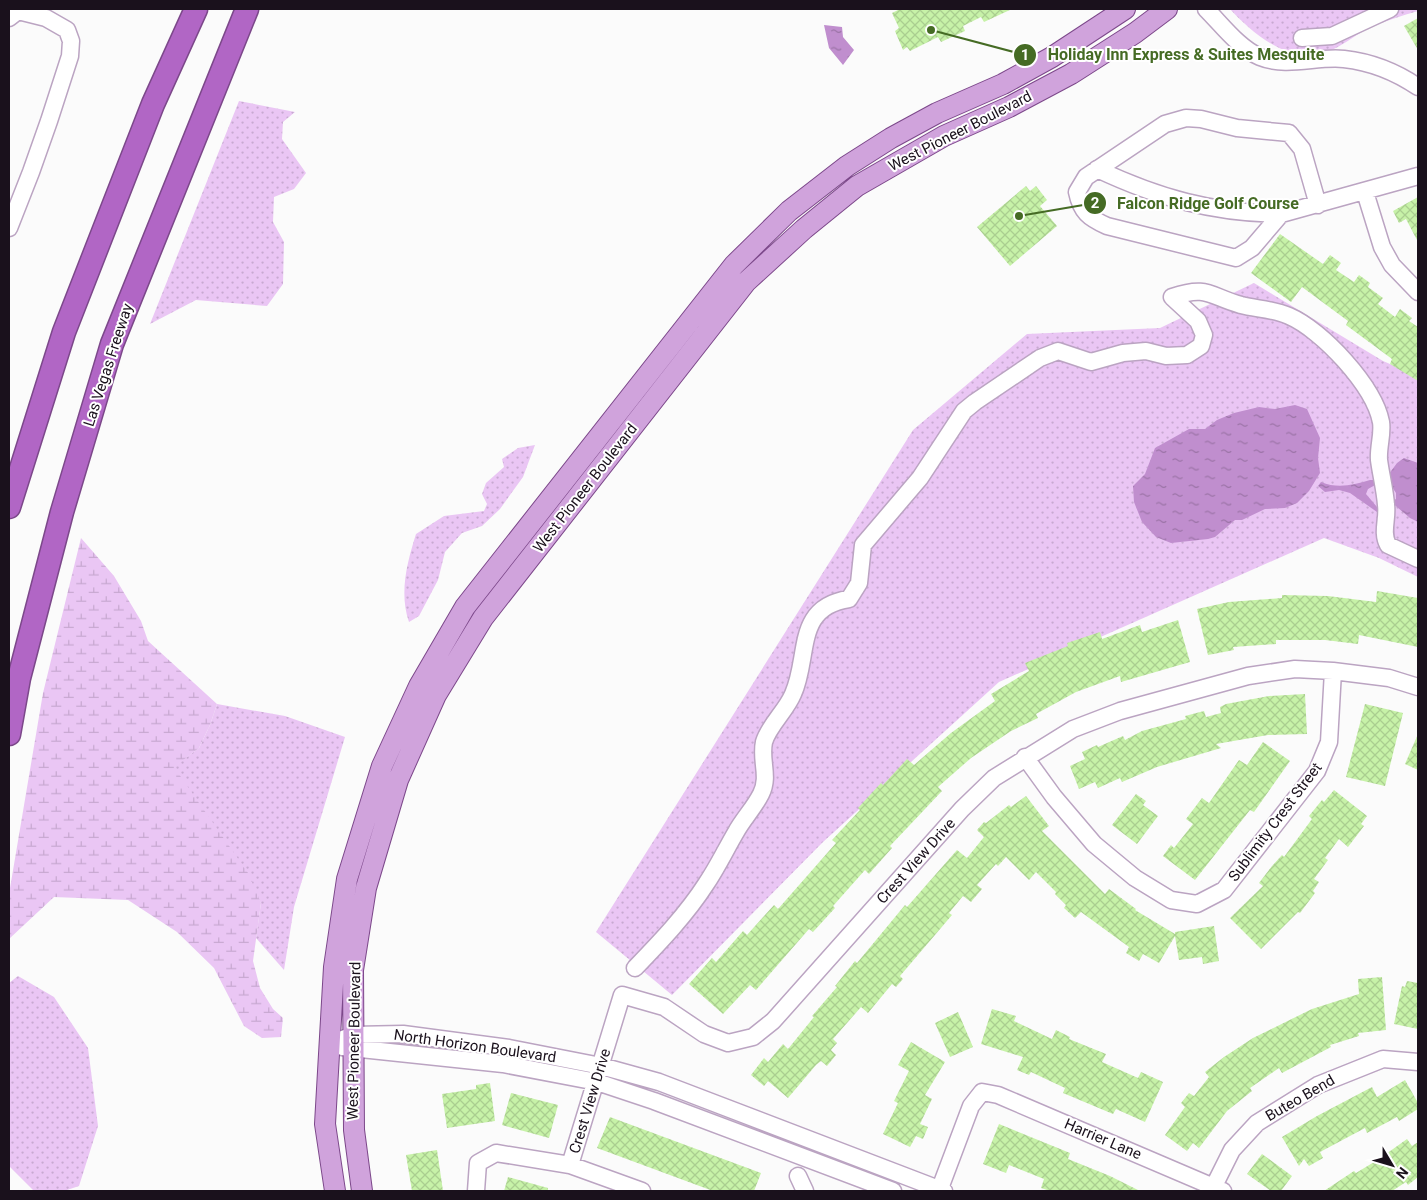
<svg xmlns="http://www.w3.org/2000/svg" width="1427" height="1200" viewBox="0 0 1427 1200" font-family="Roboto,sans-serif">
<defs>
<pattern id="grass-dots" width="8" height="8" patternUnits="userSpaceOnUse" patternTransform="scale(1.25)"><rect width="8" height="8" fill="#eac6f4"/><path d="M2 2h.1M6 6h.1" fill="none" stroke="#c8a9d1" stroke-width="1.8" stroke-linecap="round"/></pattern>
<pattern id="wetland-marsh" width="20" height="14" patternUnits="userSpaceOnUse" patternTransform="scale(1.25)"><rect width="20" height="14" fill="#eac6f4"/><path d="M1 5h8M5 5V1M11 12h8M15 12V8" fill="none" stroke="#c8a9d1"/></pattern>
<pattern id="water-ripples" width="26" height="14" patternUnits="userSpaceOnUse" patternTransform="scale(1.25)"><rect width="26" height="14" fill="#c08ece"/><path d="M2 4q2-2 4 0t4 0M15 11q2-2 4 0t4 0" fill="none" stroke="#9b73a6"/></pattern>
<pattern id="building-cross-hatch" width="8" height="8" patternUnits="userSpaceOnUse" patternTransform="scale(1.25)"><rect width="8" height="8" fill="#c7f2a8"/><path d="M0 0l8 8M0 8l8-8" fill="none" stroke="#aace90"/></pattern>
</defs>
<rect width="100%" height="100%" fill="#fbfbfb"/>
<path fill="url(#grass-dots)" d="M1230,9h188v2c-17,5 -34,10 -51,18 -13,7 -26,18 -40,23 -38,13 -74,-18 -97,-43z
M239,101l56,11 -12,10 -1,17 24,34 -12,16 -20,8 -1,25 11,20 -1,42 -16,22 -71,-6 -46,24z
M1254,283l129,78 35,15v201l-39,-19 -55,-20 -325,144 -176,160 -151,153 -76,-63 317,-502 114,-96 133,-6z
M535,445l-12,32 -23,32 -18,17 -20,7 -17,19 -7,28 -19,36 -10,6c-10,-29 -2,-59 7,-88l28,-18 40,-5 3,-7 -5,-10 4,-11 18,-16 -2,-8 16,-11z
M217,704l68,12 60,21 -51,170 -10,63 -28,-32 5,-35 -88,-136 26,-19 11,-23z
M18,976l36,21 34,51 10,78 -19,60 -15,5h-30l-25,-25v-183z"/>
<path fill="url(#wetland-marsh)" d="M81,538l33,38 27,45 7,20 69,63 -7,21 -11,23 -25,19 74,106 13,30 -8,58 7,27 13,21 10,9 -2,19 -19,1 -18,-12 -30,-58 -37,-36 -49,-32 -74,-3 -45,42v-45l34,-201z"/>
<path fill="url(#water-ripples)" d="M824,25l18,2 1,10 11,13 -11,15 -14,-17z
M1295,405l12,4 13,29 -2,20 2,15 -11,18 -12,12 -12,5 -20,1 -23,11h-7l-20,17 -7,2 -37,4 -15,-6 -14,-15 -8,-20 -1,-16 12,-12 10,-26 34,-19h16l12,-9 17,-7 25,-6 16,2z
M1404,458l14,5v59l-8,-4 -19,-16 5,-3v-6l-10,-15 11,-15z
M1370,480h4l3,4 -9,5 -2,5 11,13v5l-27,-19 -11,-3 -14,2 -7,-6 3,-4c17,7 32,3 49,-2z"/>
<path fill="url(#building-cross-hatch)" d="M900,9h112l-28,13 -3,-5 -18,9 2,5 -24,11 -3,-5 -28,14 -3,-4 -4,3 -8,-19 4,-3 -7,-15z
M1418,18v32l-14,-24z
M1026,186l4,5 6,-5 11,14 -7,6 17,20 -47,40 -33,-39z
M1418,197v45l-12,-23 -7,4 -6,-12z
M1280,234l43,30 7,-9 11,8 -5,7 18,12 5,-7 11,8 -2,4 15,11 -5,6 17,13 5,-8 12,9 -3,3 9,6v54l-28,-17 2,-5 -46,-34 2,-4 -46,-34 -11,15 -40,-29z
M1377,591l41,7v49l-59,-12 -1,9 -33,-4h-49v4l-43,3 1,3 -26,5 -11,-46 32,-7 53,-4v-3l46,1 48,6z
M1178,620l12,42 -69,20 -1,-6 -44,16 -40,22 2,4 -27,13 -40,27 -33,29 4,4 -52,55 2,2 -23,26 -4,-4 -32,36 2,2 -22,24 -4,-3 -53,61 -6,-5 -27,29 -34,-30 23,-26 4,4 27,-31 4,4 27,-30 4,4 58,-66 -4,-3 28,-30 -2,-2 23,-25 2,2 24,-26 7,6 37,-32 44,-32 -4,-7 38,-23 -4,-8 43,-17 -1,-3 33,-11 2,7 38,-14 2,7z
M1305,694l2,40 -39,1 -52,9 5,4 -64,19 -35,15 -2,-4 -22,10 -3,-6 -16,7 -9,-23 15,-7 -3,-7 15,-7 1,2 25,-11 2,4 17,-9 44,-12 -1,-3 19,-5 2,6 15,-4 -1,-6 6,-3 43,-8z
M1365,704l38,9 -18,73 -39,-9z
M1418,734v36l-13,-6z
M1263,742l27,19 -36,51 -4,-2 -55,70 -32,-24 8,-11 3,3 19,-24 -7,-5 16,-21 7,5 30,-43 8,5z
M1334,790l33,26 -6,8 3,2 -16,21 -9,-8 -14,19 3,2 -14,19 5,3 -6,9 2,2 -15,20 -2,-1 -37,37 -31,-31 33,-32 -4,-3 13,-17 10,-11 2,2 28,-38 -3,-3 13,-16 2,2z
M1136,794l10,7 -3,4 15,11 -21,28 -25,-19z
M1026,796l23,30 -7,5 63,63 4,-5 27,20 -1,1 40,24v-2l39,-6 5,35 -16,3 -1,-7 -23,3 -4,-24 -16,27 -16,-9 -4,7 -13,-8 3,-6 -48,-35 -6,6 -11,-10 2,-3 -11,-11 1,-2 -20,-20 -7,8 -23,-23 -8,9 -2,-2 -19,21 5,4 -11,13 -8,-6 -14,17 3,2 -52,61 3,3 -7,8 -4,-3 -24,29 -7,-6 -28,32 4,4 -6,7 5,5 -9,11 -6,-5 -5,4 -28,33 -20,-17 -4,5 -13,-11 13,-17 4,4 15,-18 5,5 26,-32 -2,-1 25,-29 -2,-1 20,-25 2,2 48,-58 2,2 50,-57 10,8 17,-21 -7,-7 7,-8 2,1 23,-18 2,2z
M1382,977l4,53 -28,3 1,3 -29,9 1,2 -49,26 -3,-5 -29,20 2,3 -25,20 -28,37 -6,-5 -6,8 -22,-16 20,-28 -4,-4 8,-10 5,3 15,-19 -4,-5 19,-15 29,-19 59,-29 47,-15 -1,-15z
M1407,981l11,2v46l-24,-5 8,-38 3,1z
M992,1009l24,7 -2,5 38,18 4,-9 14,7 -1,2 37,15 -4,8 36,16 3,-6 22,10 -18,40 -29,-13 -3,5 -50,-21 2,-5 -34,-16 -2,3 -12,-5 6,-13 -42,-13z
M958,1012l15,35 -23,10 -15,-34z
M911,1042l34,20 -20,33 7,4 -12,25 8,3 -5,12 -7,-3 -6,11 -27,-13 15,-31 -4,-2 15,-30 -11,-6z
M1405,1080l13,23v6l-19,12 -2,-4 -30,16 -2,-5 -45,24 3,6 -14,8 -5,-7 -5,7 -17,-29 35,-21 55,-29 5,10z
M490,1083l5,38 -48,7 -5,-34 34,-5v-4z
M511,1093l47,12 -9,33 -47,-13z
M610,1117l151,56 -7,18h-41l-116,-43z
M999,1124l71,29 -2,6 42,17 30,15h-90l-9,-3 3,-9 -35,-14 -3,8 -23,-9z
M1407,1139l5,7 6,-4v35l-10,8 -2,-3 -14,9h-68l30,-20 2,2 23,-14z
M437,1150l6,41h-31l-6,-36z
M1262,1154l30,22 -11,15h-10l-24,-17z
M508,1177l40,11v3h-44z"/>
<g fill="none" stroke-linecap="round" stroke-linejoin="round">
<g stroke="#bba4c2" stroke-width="19">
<path id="minor" d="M1206,9c16,16 33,39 54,48 27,11 57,-1 84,2 27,3 52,13 74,28
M9,18l9,-7 28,7 21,12 4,11 -1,15 -21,65 -18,51 -22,56
M1302,38l30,-2 58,-27
M1097,169c62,29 115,44 184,45
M1365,192l17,55 10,18 26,27
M1318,205l-16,-56 -13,-16 -52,-5 -36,-9 -15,-1 -21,6 -79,53 -9,15c4,20 12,26 30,34l129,32 16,-10 29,-34 137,-38
M1172,297c36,-12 37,-1 69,8 16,4 32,4 48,11 33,14 85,70 92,106 2,12 -3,25 -2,38 2,15 6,30 7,45 2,14 -5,27 2,40l30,14
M1025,757l29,40 40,47 41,34 36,22 26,4 27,-14 93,-119 12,-29 4,-71
M635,968c25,-26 51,-53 71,-84 11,-16 20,-35 30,-52 7,-13 18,-24 25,-38 9,-18 -1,-33 3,-52 5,-17 22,-31 29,-48 17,-37 1,-87 56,-95l10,-16 4,-38 57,-67 44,-67 11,-9 65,-44 18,-7 33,11 32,-9 23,-2 20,5 21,-1 14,-9 3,-11 -6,-14 -26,-24
M330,1044l23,-9 50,-1 106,14 92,18 58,16 285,109
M342,1047l161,17 94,18 57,19 239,90
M570,1165l52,-170 42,12 40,27 24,9 25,-6 20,-16 189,-212 32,-31 79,-49 47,-18 128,-35 47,-7 38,2 56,7 29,9
M798,1176l7,15
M1214,1186l18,-36 25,-27 61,-38 65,-26 35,3
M476,1191l2,-28 18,-10 74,12 72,26
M939,1191l32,-85 11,-14 16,3 225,96"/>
</g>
<g stroke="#7c488a" stroke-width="22">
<path id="major" d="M335,1191l-10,-67 9,-157 13,-88 35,-113 37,-80 46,-79 269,-342 55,-54 58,-45 44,-28 46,-25 66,-29 49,-27 73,-48
M362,1191l-8,-61 -1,-160 13,-82 32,-108 38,-85 47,-77 263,-336 58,-53 53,-43 87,-50 65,-29 62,-33 64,-41 32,-24"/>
</g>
<g stroke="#7c488a" stroke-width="25">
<path id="highway" d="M9,507l55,-175 89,-228 43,-95
M9,734l10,-56 43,-166 50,-168 135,-335"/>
</g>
<use href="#minor" stroke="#fff" stroke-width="16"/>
<use href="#major" stroke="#d0a3dc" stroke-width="20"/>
<use href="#highway" stroke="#b166c5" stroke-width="22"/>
</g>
<g text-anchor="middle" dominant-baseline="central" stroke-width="4" stroke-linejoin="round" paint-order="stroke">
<g font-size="15" fill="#1a111c" stroke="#fff">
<text transform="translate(960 131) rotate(-27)">West Pioneer Boulevard</text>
<text transform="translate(108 365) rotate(-72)">Las Vegas Freeway</text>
<text transform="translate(585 488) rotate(-52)">West Pioneer Boulevard</text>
<text transform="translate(1275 822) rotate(-53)">Sublimity Crest Street</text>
<text transform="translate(916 861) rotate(-48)">Crest View Drive</text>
<text transform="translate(354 1041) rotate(-89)">West Pioneer Boulevard</text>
<text transform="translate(475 1046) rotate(8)">North Horizon Boulevard</text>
<text transform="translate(1300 1098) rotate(-30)">Buteo Bend</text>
<text transform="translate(590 1101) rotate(-73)">Crest View Drive</text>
<text transform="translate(1103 1139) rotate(23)">Harrier Lane</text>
</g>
</g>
<path fill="none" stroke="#456b24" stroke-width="2" d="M931 30L1025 55M1019 216L1095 203"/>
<g fill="#456b24" stroke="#fff" stroke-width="2">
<circle cx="931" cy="30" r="5"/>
<circle cx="1019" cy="216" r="5"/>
<circle cx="1025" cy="55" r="12"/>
<circle cx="1095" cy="203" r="12"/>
</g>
<g font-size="15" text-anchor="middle" font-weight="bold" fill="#fff">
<text x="1025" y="60">1</text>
<text x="1095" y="208">2</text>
</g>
<g font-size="16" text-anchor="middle" font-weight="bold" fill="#456b24" stroke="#fff" stroke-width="4" stroke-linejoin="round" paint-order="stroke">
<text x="1186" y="60">Holiday Inn Express &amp; Suites Mesquite</text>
<text x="1208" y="209">Falcon Ridge Golf Course</text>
</g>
<rect width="1427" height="1200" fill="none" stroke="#1a111c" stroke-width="20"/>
<g transform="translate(1392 1165) rotate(128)" stroke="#ffffff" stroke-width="4" paint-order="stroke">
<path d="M0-4L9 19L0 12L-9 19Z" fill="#1a111c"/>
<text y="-8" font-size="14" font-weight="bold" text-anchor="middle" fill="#1a111c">N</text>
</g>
</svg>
